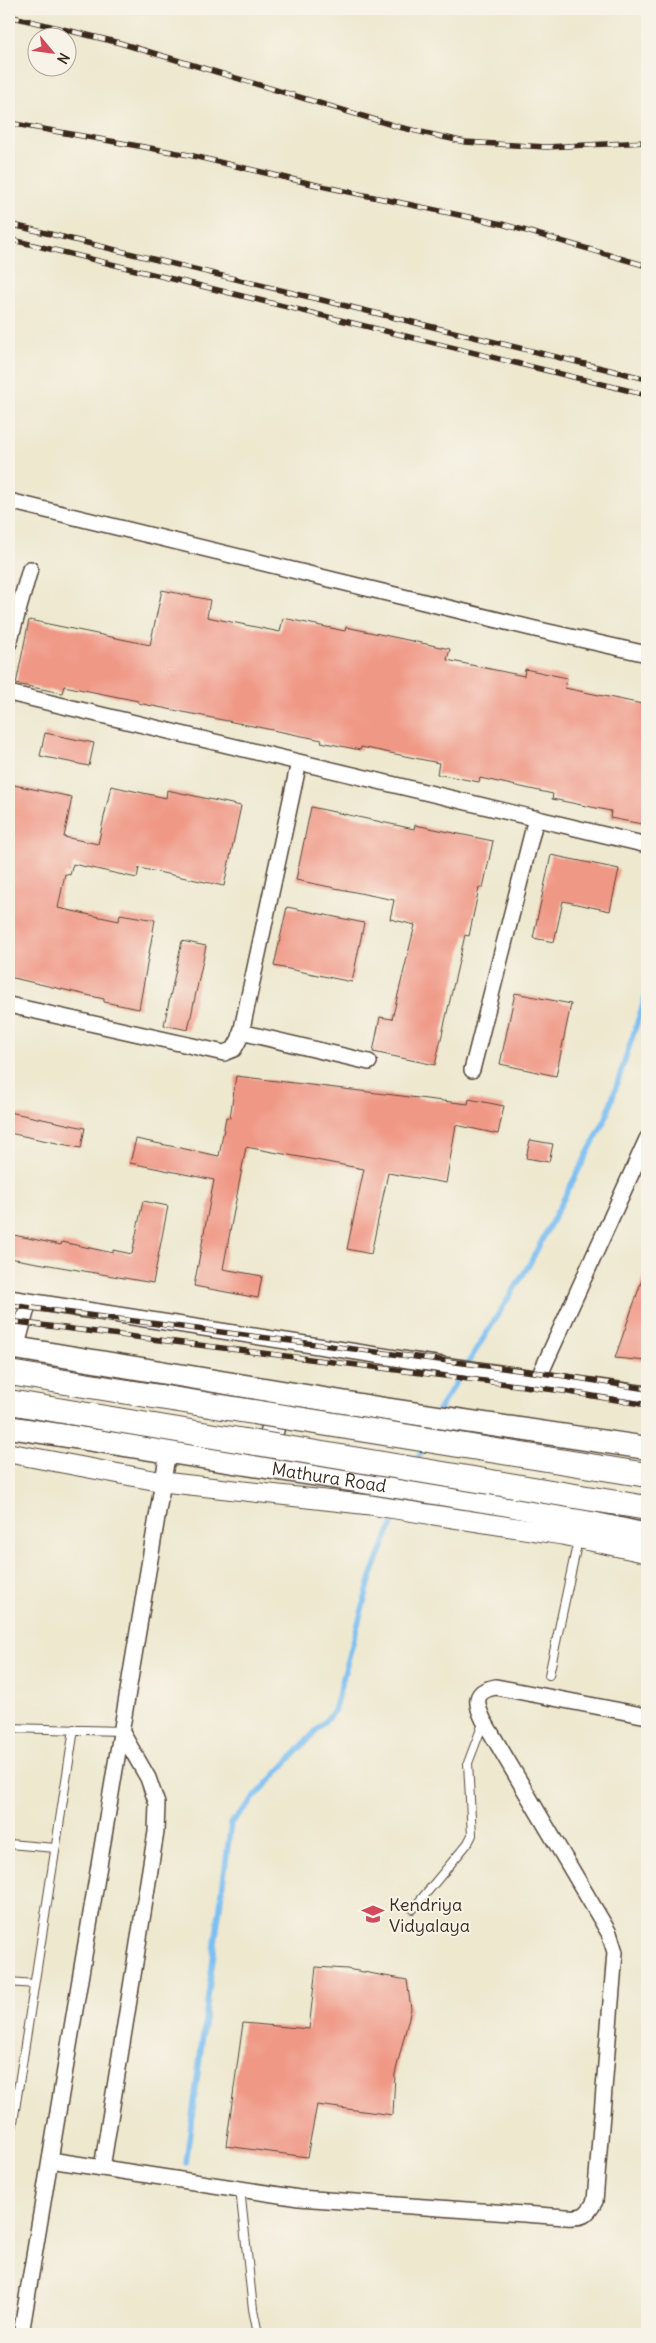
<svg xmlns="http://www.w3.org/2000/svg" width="656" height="2343" viewBox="0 0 656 2343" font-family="Delius,sans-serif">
<rect width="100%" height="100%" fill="#f7f3e8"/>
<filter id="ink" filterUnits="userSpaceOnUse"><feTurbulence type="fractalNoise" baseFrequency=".02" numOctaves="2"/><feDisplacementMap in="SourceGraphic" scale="10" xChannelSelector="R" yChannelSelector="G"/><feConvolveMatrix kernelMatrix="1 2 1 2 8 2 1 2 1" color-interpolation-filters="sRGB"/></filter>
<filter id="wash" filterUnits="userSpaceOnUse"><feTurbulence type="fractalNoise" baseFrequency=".0096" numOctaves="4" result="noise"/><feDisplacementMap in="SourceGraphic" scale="20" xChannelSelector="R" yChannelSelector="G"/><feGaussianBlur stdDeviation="1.12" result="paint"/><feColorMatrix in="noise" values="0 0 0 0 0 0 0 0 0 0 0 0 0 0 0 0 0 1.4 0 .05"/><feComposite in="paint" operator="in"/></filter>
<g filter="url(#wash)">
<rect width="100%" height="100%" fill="#eee8cf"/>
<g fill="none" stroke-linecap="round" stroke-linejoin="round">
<path stroke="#7cbff2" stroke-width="5.5" d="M438,1411l91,-146 77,-147 41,-126
M416,1464l8,-20
M186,2163l45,-340 103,-112 37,-134 26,-65"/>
</g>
<g id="blocks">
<path fill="#f09886" d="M162,590l48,10 -3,17 73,15 3,-14 62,13 1,-4 104,22 -3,11 77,16 1,-7 42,9 -2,10 82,17v120l-37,-7 1,-7 -59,-12 1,-5 -73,-16 -1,4 -42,-8 2,-11 -78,-16 -1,3 -39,-8 1,-2 -184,-37v-2l-74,-15 -2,7 -46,-9 13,-64 121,25z
M45,733l49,10 -5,23 -49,-10z
M9,784l63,13 -8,40 34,7 13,-58 55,12 1,-8 74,16 -17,80 -85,-18 -2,10 -64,-14 -3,11 -5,-1 -7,34 61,13 1,-7 35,6 -16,89 -35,-7v-3l-95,-22z
M311,807l103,22 1,-4 78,16 -10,47h-4l-10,48 -4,-1 -30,130 -62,-13 7,-35 12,2 23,-94 -25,-6 4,-19 -98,-20z
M551,855l68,14 -9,42 -47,-10 -9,41 -21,-4z
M287,907l77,16 -12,59 -78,-16z
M182,941l24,5 -18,84 -24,-5z
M515,993l56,11 -15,72 -56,-12z
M236,1076l232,28 1,-5 35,7 -6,28 -42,-9 -10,58 -58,-10 -17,81 -24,-5 17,-80 -118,-22 -23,122 39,7 -4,22 -64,-12 20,-106 -84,-17 6,-24 83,17 7,-39 4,1z
M9,1112l76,16 -4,20 -72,-15z
M530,1140l23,4 -4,18 -23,-4z
M143,1201l25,5 -15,77 -144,-25v-24l52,11 1,-3 51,11v-3l19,4z
M645,1271h2v90l-32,-3z
M316,1967l31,2 60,11 4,29 -16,65 -2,41 -76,-10 -10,52 -81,-11 17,-123 66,6z"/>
</g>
</g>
<g filter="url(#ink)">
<use href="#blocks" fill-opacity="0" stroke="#564639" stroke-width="1"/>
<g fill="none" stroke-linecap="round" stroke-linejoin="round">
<g stroke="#564639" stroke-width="10">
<path id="service" d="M549,1675l29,-135
M9,1728l112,3
M9,1844l46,4
M413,1909l55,-66 4,-8 -4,-72 16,-42
M9,1982l25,2
M9,2148l65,-419
M240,2189l13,120 5,25"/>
</g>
<g stroke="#564639" stroke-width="18">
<path id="minor" d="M9,501l526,128 112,25
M9,643l21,-74
M9,693l638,152
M9,1005l215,48 10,-4 6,-11 59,-276
M241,1032l128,30
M472,1070l64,-252
M9,1298l406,63 232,33
M16,1349l13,-48
M538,1379l109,-240
M50,2160l249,38 267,19c17,1 21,-1 29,-16l20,-249 -6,-19 -125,-212c-9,-18 -11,-30 12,-34l151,29
M102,2168l54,-336 1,-28 -9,-26 -27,-47
M21,2334l147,-883"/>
</g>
<g stroke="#564639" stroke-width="21">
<path id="tertiary" d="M9,1453l154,29 207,23 192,30 85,18"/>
</g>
<g stroke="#564639" stroke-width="25">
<g id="primary">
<path d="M9,1347l369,61 269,40"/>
<path id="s1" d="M9,1427l406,63 99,16 133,29"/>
<path d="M265,1463l15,-66"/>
</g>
</g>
<use href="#service" stroke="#fff" stroke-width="8"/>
<use href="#minor" stroke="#fff" stroke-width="15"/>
<use href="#tertiary" stroke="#fff" stroke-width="19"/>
<use href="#primary" stroke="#fff" stroke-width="22"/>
<g stroke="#3b2a1e" stroke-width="5.5">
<path id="rail" d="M9,16l111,27 279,84 66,15 81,5 101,-5
M9,123l180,32 132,31 181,38 145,42
M9,224l638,155
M9,239l638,156
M9,1305l556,71 82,13
M9,1321l554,70 84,14"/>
</g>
<use href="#rail" stroke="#f7f3e8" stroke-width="4" stroke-dasharray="11" stroke-linecap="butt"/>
<g stroke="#564639" stroke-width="26" stroke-linecap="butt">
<path id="trunk-bridge" d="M9,1373l638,102
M9,1402l638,106"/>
</g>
<use href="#trunk-bridge" stroke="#fff" stroke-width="24"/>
</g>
</g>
<defs>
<g id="school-bare" transform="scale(1.725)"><path d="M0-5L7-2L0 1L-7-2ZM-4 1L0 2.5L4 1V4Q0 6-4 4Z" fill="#d1495b" stroke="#f7f3e8" stroke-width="2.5" paint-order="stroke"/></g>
</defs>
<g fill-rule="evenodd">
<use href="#school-bare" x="373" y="1914"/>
</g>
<g text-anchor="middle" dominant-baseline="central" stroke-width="4" stroke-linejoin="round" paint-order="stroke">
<g font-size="18" fill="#3b2a1e" stroke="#f7f3e8">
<text stroke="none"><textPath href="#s1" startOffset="324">Mathura Road</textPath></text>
</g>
<g font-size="18" fill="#3b2a1e" stroke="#f7f3e8" text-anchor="start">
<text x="389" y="1904">Kendriya<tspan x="389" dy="21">Vidyalaya</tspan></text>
</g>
</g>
<rect width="656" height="2343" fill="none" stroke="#f7f3e8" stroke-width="30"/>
<g transform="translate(52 52) rotate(119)"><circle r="24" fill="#f7f3e8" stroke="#aca397"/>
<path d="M0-4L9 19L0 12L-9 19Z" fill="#d1495b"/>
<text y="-8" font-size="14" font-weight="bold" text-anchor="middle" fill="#3b2a1e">N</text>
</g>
</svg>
